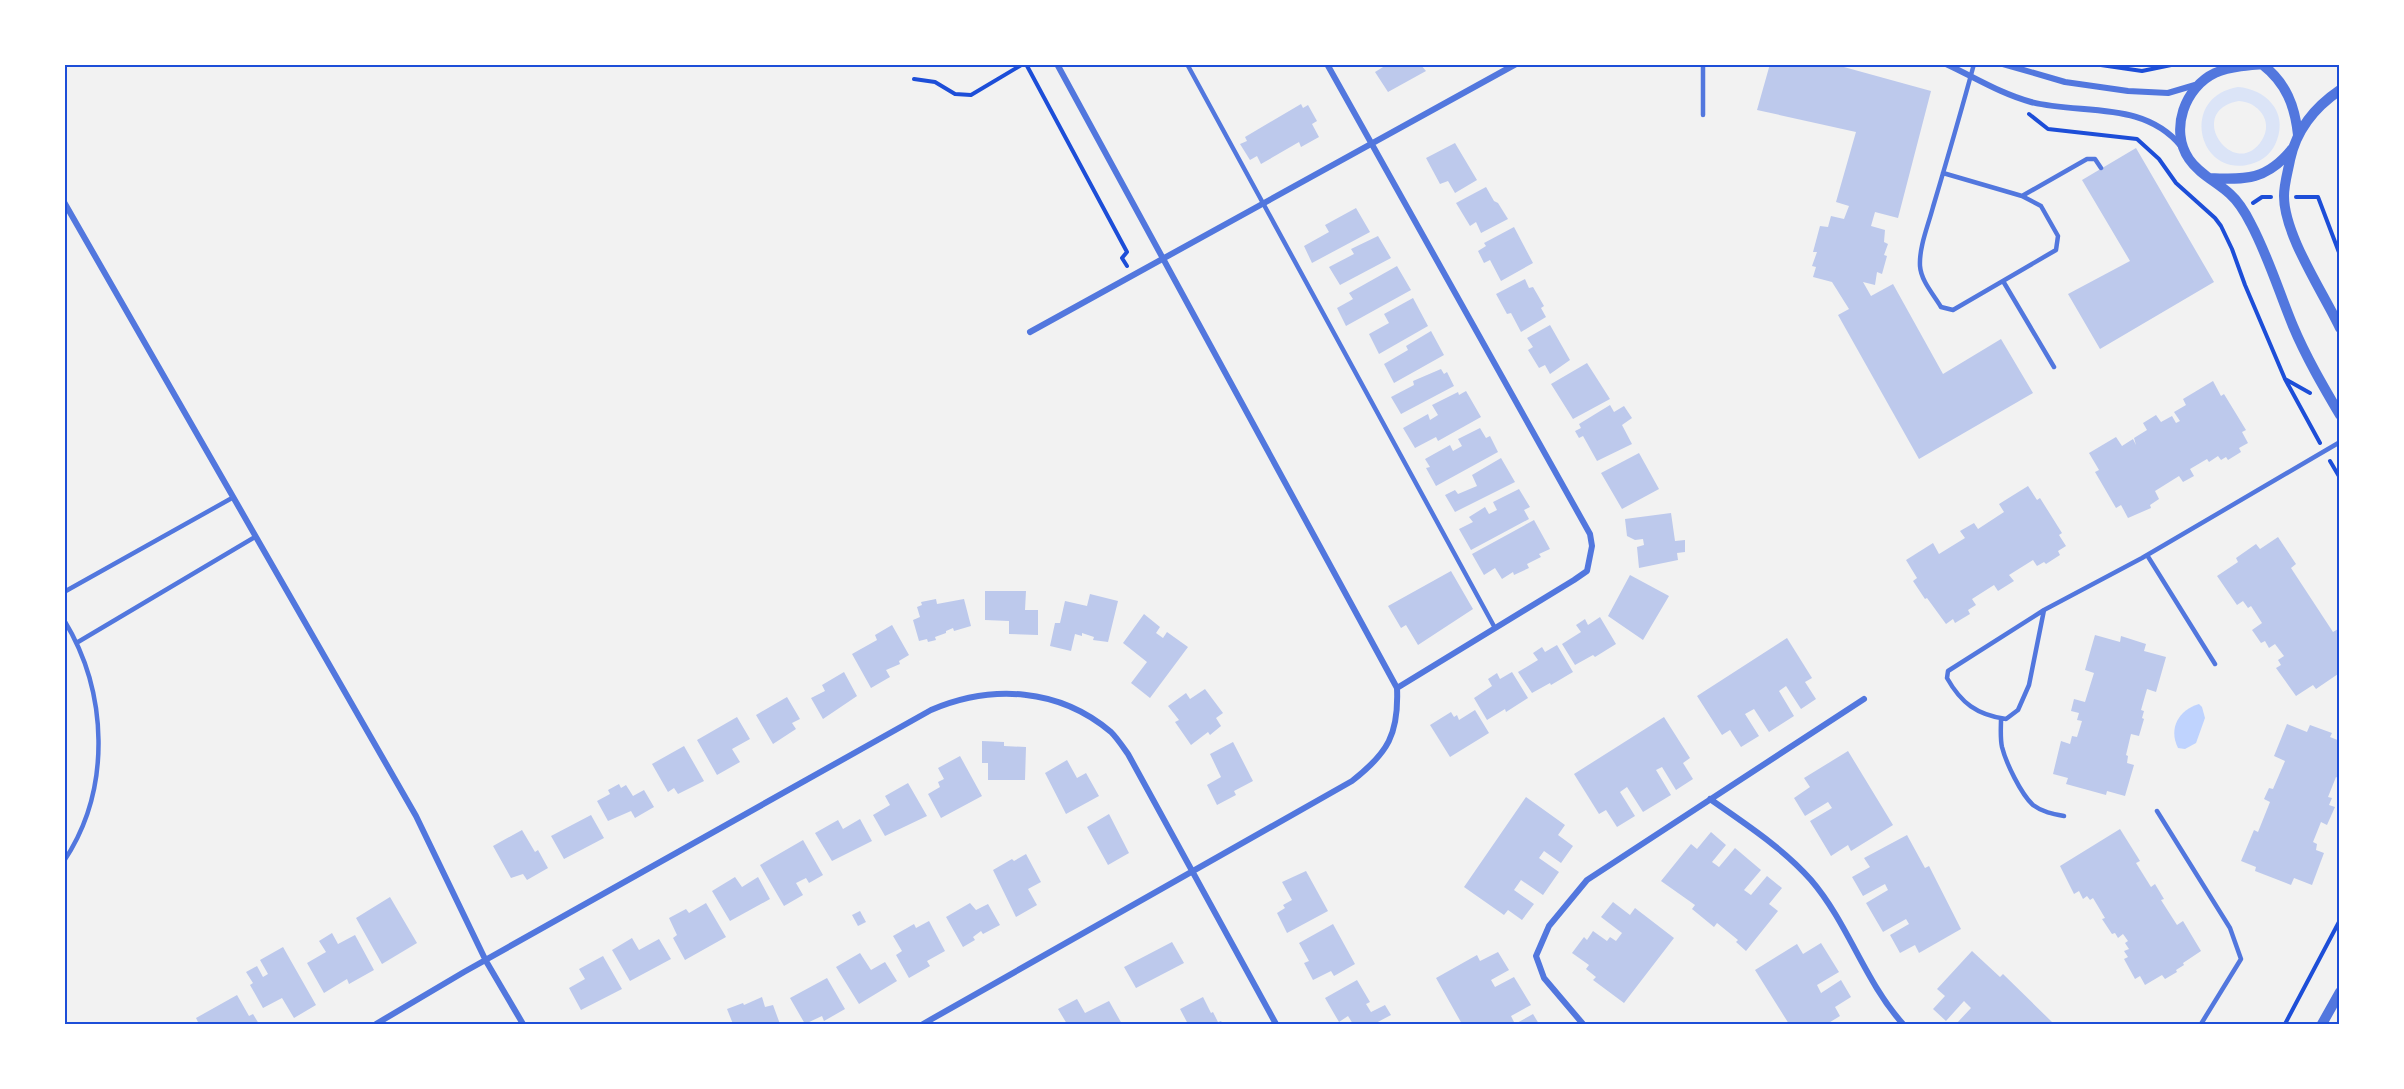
<svg xmlns="http://www.w3.org/2000/svg" width="2404" height="1089" viewBox="0 0 2404 1089" font-family="'Exo 2',sans-serif">
<rect width="100%" height="100%" fill="#f2f2f2"/>
<path fill="#dbe4f7" fill-rule="evenodd" d="M2238,87c27,2 50,24 39,53 -4,12 -14,21 -26,24 -52,15 -73,-67 -13,-77zM2239,101c19,1 35,20 23,39 -27,43 -79,-29 -23,-39z"/>
<path fill="#bfd3fe" d="M2199,704l3,3 3,11 -9,25 -11,6 -7,-1c-10,-20 1,-38 21,-44z"/>
<path fill="#bdc9ec" d="M1388,64h32l6,7 -38,21 -13,-20z
M1770,64h63l98,27 -33,127 -23,-6 -4,14 14,4 -1,12 4,2 -4,11 3,1 -5,18 -5,-2 -2,13 -12,-3 8,14 22,-12 50,90 58,-35 32,54 -114,66 -81,-144 11,-6 -17,-27 -19,-5 3,-10 -4,-1 5,-14h-4l7,-26 8,1 3,-11 13,3 5,-13 -13,-4 20,-70 -99,-22z
M1301,104l2,4 5,-3 9,16 -5,3 7,13 -18,10 -2,-5 -38,22 -4,-8 -7,4 -10,-16 7,-3 -2,-4z
M1455,143l22,37 -22,13 -7,-12 -8,3 -14,-26z
M2136,148l78,134 -114,67 -32,-55 62,-33 -48,-81z
M1486,187l8,14 4,2 10,16 -27,14 -5,-11 -6,4 -14,-23z
M1356,208l14,24 -58,31 -8,-17 25,-14 -4,-7z
M1514,227l19,36 -32,18 -11,-21 -6,3 -6,-12 8,-5 -2,-3z
M1378,236l13,22 -51,27 -11,-18 25,-13 -3,-5z
M1397,266l14,24 -65,36 -9,-18 16,-9 -4,-6z
M1525,279l4,9 4,-1 11,19 -3,2 5,9 -25,15 -10,-19 -4,1 -11,-20z
M1413,298l15,28 -49,28 -10,-20 20,-11 -5,-9z
M1550,325l20,35 -20,14 -5,-9 -6,3 -11,-18 5,-3 -6,-9z
M1431,331l13,24 -50,28 -10,-19 24,-14 -2,-4z
M1587,363l23,36 -37,20 -22,-35z
M1441,369l3,5 3,-2 7,14 -53,28 -10,-17 23,-12 -1,-4z
M2213,381l8,15 3,-2 22,36 -4,2 6,11 -9,5 2,4 -13,8 -2,-3 -5,3 -3,-4 -9,6 -2,-3 -17,10 4,7 -11,6 -4,-6 -24,15 4,8 -9,6 1,3 -23,10 -7,-13 -5,3 -21,-36 4,-2 -10,-17 27,-16 6,9 11,-7 3,6 -2,-7 13,-8 -4,-7 13,-8 5,7 11,-6 4,7 4,-2 -6,-9 12,-7 -3,-6z
M1466,391l15,26 -43,24 -2,-4 -21,11 -12,-20 25,-14 2,6 8,-5 -6,-10 26,-13 1,3z
M1610,405l4,7 10,-6 8,12 -10,7 10,19 -35,17 -14,-25 -4,2 -4,-7 6,-3 -2,-4z
M1480,428l6,10 4,-2 8,16 -62,34 -10,-18 4,-1 -5,-8 25,-14 3,6 9,-5 -4,-7z
M1639,453l20,36 -37,20 -21,-36z
M1501,458l14,24 -60,30 -10,-17 10,-5 3,4 19,-8 -5,-11z
M2028,486l9,14 3,-2 22,35 -3,2 7,11 -8,5 2,4 -14,9 -2,-2 -7,4 -4,-6 -24,15 5,6 -16,10 -4,-6 -22,14 4,6 -8,5 2,4 -15,9 -2,-4 -7,5 -19,-26 -2,1 -12,-18 4,-3 -11,-18 27,-17 6,11 26,-16 -5,-7 14,-8 4,6 26,-17 -5,-8z
M1519,489l11,18 -6,3 5,9 -58,31 -12,-21 14,-7 -4,-5 16,-10 4,7 8,-4 -4,-8z
M1671,513l4,28 10,-1v12l-8,1 1,7 -39,8 -2,-21 7,-2 -1,-6 -8,1 -8,-4 -2,-17z
M1534,520l16,29 -11,5 2,3 -14,7 2,4 -15,7 -1,-3 -11,7 -7,-11 -11,7 -12,-21z
M2278,537l18,27 -5,4 42,64 5,-3 2,2v39l-3,2 1,2 -22,15 -3,-4 -17,11 -20,-28 5,-3 -3,-5 6,-4 -9,-12 -6,4 -4,-7 -4,2 -9,-13 10,-7 -11,-17 -3,2 -5,-7 -6,4 -20,-29 21,-14 -2,-4 20,-14 4,5z
M1451,571l22,38 -55,36 -12,-20 -5,3 -13,-22z
M1630,575l39,21 -26,44 -35,-24z
M985,591h41l-1,19h13v25l-29,-1v-13l-24,-1z
M1090,594l28,7 -10,41 -15,-2 1,-3 -12,-4v3l-7,-2 -4,17 -21,-5 5,-23h5l5,-22 22,5z
M936,599l1,5 27,-5 7,27 -17,5 -1,-3 -7,3v2l-11,4 1,3 -8,2 -1,-3 -8,2 -6,-21 7,-3 -3,-10 5,-2 -1,-3z
M1144,614l16,13 -4,6 7,5 4,-6 21,15 -38,51 -19,-15 16,-21 -24,-19z
M1600,617l16,27 -21,13 -2,-2 -18,10 -13,-21 19,-12 -5,-7 9,-6 3,6z
M892,625l17,30 -10,6 1,3 -14,6 4,7 -19,11 -19,-34 25,-14 -2,-5z
M2095,635l25,7 1,-6 25,8 -2,7 22,6 -10,35 -9,-3 -6,21 3,1 -2,7 2,1 -5,17 -8,-2 -5,21 2,1 -1,7 7,2 -9,31 -18,-5 -1,4 -40,-11 2,-6 -15,-4 8,-33 9,3 2,-8 5,1 5,-16 -5,-1 2,-7 -8,-2 3,-12 11,3 9,-29 -9,-3z
M1787,638l25,40 -7,4 11,17 -15,10 -15,-23 -7,5 15,25 -25,16 -15,-23 -9,5 14,22 -18,11 -11,-17 -8,5 -25,-39z
M1557,645l16,27 -22,13 -1,-2 -18,10 -14,-21 20,-12 -5,-7 9,-6 3,5z
M844,672l13,24 -34,23 -12,-21 14,-7 -3,-6z
M1512,672l16,26 -22,14 -1,-3 -18,11 -13,-22 18,-12 -4,-7 9,-6 3,6z
M1205,689l18,24 -7,5 5,8 -11,9 -2,-3 -17,13 -16,-23 4,-2 -11,-14 18,-13 4,6z
M787,697l13,22 -8,4 4,6 -23,15 -17,-29z
M1475,710l14,23 -39,24 -20,-32 21,-13 3,5 3,-2 2,5z
M737,717l13,22 -18,10 8,13 -23,13 -20,-35z
M1664,717l26,41 -7,5 10,16 -17,11 -14,-23 -6,3 15,25 -28,17 -16,-25 -7,5 15,24 -18,11 -11,-17 -7,4 -25,-40z
M2287,724l20,8 3,-7 22,8 -2,4 10,4v38l-4,-2 -8,20 4,1 -3,7 6,2 -8,18 -6,-3 -8,20 4,2 -1,6 8,3 -12,32 -18,-7 -3,7 -36,-14 1,-4 -15,-6 13,-31 4,2 12,-30 -6,-3 5,-11 4,1 12,-28 -11,-5z
M982,741l22,1v4l22,1 -1,33h-37v-17h-6z
M1233,742l20,39 -19,10 2,4 -19,10 -10,-20 14,-8 -11,-23z
M684,746l20,35 -26,13 -4,-6 -6,4 -16,-28z
M1848,751l45,74 -42,26 -3,-6 -17,11 -21,-35 22,-13 -4,-6 -23,14 -11,-18 16,-11 -6,-9z
M960,756l22,40 -41,22 -13,-24 12,-7 -2,-5 6,-3 -6,-11z
M1067,760l10,18 9,-5 13,23 -33,18 -21,-41z
M908,783l19,33 -42,20 -12,-21 17,-10 -5,-9z
M619,784l2,4 5,-3 7,11 11,-6 10,17 -19,11 -4,-7 -23,10 -11,-20 13,-7 -2,-4z
M1526,797l39,28 -7,10 15,11 -12,17 -17,-12 -5,7 20,14 -16,23 -22,-15 -7,10 20,14 -12,16 -14,-10 -4,5 -40,-28z
M1109,814l20,39 -21,12 -21,-38z
M591,815l13,23 -40,21 -13,-23z
M860,819l12,22 -40,20 -17,-28 23,-13 5,9z
M2120,829l20,32 -4,2 15,24 4,-3 9,15 -3,1 16,25 6,-4 18,30 -18,12 1,2 -8,5 1,2 -12,7 -3,-4 -17,10 -5,-9 -5,3 -11,-20 4,-2 -4,-6 5,-2 -4,-6 3,-2 -5,-7 -5,4 -3,-5 -3,1 -10,-15 3,-1 -12,-20 -3,2 -3,-4 -4,3 -4,-8 -5,3 -14,-28z
M522,830l13,22 3,-2 10,18 -21,12 -4,-6 -12,4 -18,-32z
M1711,832l15,13 -14,17 7,5 16,-19 26,22 -17,20 7,5 16,-19 15,12 -13,16 9,7 -32,40 -10,-9 2,-2 -21,-17 -3,4 -22,-18 3,-4 -34,-24 30,-37 6,5z
M1907,835l18,33 4,-2 32,63 -42,24 -4,-8 -15,8 -10,-18 19,-11 -3,-5 -23,13 -17,-29 22,-13 -3,-6 -22,12 -11,-19 18,-10 -6,-9z
M803,840l20,35 -14,8 -3,-5 -10,5 7,12 -19,11 -24,-41z
M1026,854l15,28 -13,7 9,16 -21,12 -23,-47 19,-11 2,2z
M1306,871l22,40 -41,22 -10,-20 8,-5 -2,-3 9,-5 -10,-18z
M735,877l7,10 16,-10 12,22 -40,22 -18,-30z
M390,897l27,46 -35,21 -26,-46z
M1613,902l17,13 5,-7 39,30 -50,65 -31,-23 3,-3 -10,-8 3,-4 -17,-12 12,-16 3,3 6,-9 14,10 3,-4 6,4 6,-8 -21,-16z
M706,903l20,34 -41,23 -12,-22 4,-3 -8,-17 17,-9 3,4z
M970,903l6,7 12,-6 12,21 -17,9 -2,-3 -8,6 2,3 -12,7 -17,-30z
M860,911l6,11 -8,4 -6,-11z
M929,921l16,30 -18,10 3,5 -21,12 -13,-23 6,-4 -9,-15 21,-12 2,4z
M1333,924l22,40 -21,12 -3,-5 -18,9 -9,-17 5,-2 -10,-18z
M332,933l6,11 17,-9 19,35 -25,14 -2,-5 -23,14 -17,-30 19,-11 -7,-11z
M632,938l7,12 20,-11 12,20 -41,22 -18,-31z
M1172,942l12,21 -48,25 -12,-21z
M1821,943l18,29 -22,13 4,8 20,-13 10,17 -16,10 5,9 -13,8h-38l-34,-54 42,-26 6,10z
M283,947l33,58 -22,13 -12,-20 -19,10 -13,-23 3,-2 -7,-11 11,-6 6,11 5,-3 -8,-14z
M1972,951l28,26 3,-3 49,48 -2,2h-94l15,-16 -7,-7 -18,20 -13,-12 12,-13 -8,-7z
M1498,952l11,18 -18,10 4,7 19,-10 17,28 -20,11 4,8h-53l-26,-46 41,-23 3,6z
M860,953l11,17 14,-8 12,19 -38,23 -23,-37z
M603,956l19,33 -41,21 -12,-22 16,-9 -6,-10z
M827,978l18,31 -21,12 -2,-5 -17,8 -15,-26z
M1357,980l13,22 -4,2 5,8 14,-7 6,10 -17,9h-21l-5,-8 -9,6 -14,-24z
M237,995l12,21 4,-2 6,10h-60l-3,-6z
M762,997l3,10 8,-2 7,19h-47l-6,-15 16,-6 1,2z
M1203,997l8,16 2,-1 5,10 3,-1 2,3h-35l-8,-15z
M1077,999l8,14 24,-12 13,23h-55l-9,-15z
M1533,1014l6,10h-24z"/>
<g fill="none" stroke-linecap="round" stroke-linejoin="round">
<path stroke="#1d4ed8" stroke-width="4" d="M1026,64l101,188 -5,6 5,8
M2094,64l48,7 34,-7
M914,79l21,3 20,12 16,1 52,-31
M2029,114l19,15 89,10 22,20 17,24 39,35 6,8 11,23 13,36 40,94 35,64
M2296,197h22l22,58
M2253,203l9,-6h9
M2285,379l25,14
M2330,461l10,17
M2285,1024l55,-104"/>
<path stroke="#5277de" stroke-width="4.5" d="M1187,64l308,564
M1703,64v51
M1943,173l79,23 19,10 17,30 -2,14 -103,60 -12,-3c-7,-12 -20,-26 -21,-41 -1,-19 8,-40 13,-59 14,-47 28,-95 41,-143
M2022,196l65,-37h8l6,9
M2003,281l51,86
M2147,555l68,109
M64,592l168,-94
M2044,610l98,-52 198,-116
M2044,610l-15,75 -11,25 -12,9c-29,-4 -45,-16 -59,-41l1,-7z
M64,620c44,72 48,169 0,241
M78,642l177,-105
M2001,719c0,9 -1,19 1,28 4,16 19,47 31,58 9,7 20,9 31,11
M2157,811l73,117 11,31 -40,65"/>
<path stroke="#5277de" stroke-width="6" d="M1327,64l263,470 2,12 -5,25 -13,9 -177,108
M1946,64c28,13 55,30 85,38 51,13 112,-2 150,44
M2003,64l62,18 63,9 40,2 27,-8
M64,202l352,614 70,145 37,63
M1030,332l486,-268
M1710,799c34,24 73,49 101,81 37,43 54,102 92,144
M376,1024l88,-52 467,-262c61,-26 128,-22 180,22 6,6 12,15 17,22l148,270
M923,1024l429,-243c36,-28 47,-47 45,-93l-340,-624
M1583,1024l-39,-46 -8,-22 13,-30 38,-46 277,-181"/>
<path stroke="#5277de" stroke-width="10" d="M2269,64c-17,1 -38,2 -54,9 -30,14 -46,57 -26,86 10,15 28,23 41,35 9,8 16,20 21,30 17,32 28,68 42,102 13,31 30,60 47,89
M2263,65c23,18 32,41 35,70
M2340,90c-25,17 -44,41 -50,70 -2,11 -6,24 -6,36 0,39 39,96 56,132
M2210,178c36,2 57,2 82,-29
M2322,1024l18,-32"/>
</g>
<rect width="2404" height="1089" fill="none" stroke="#ffffff" stroke-width="132"/>
<rect x="66" y="66" width="2272" height="957" fill="none" stroke="#1d4ed8" stroke-width="2"/>
</svg>
